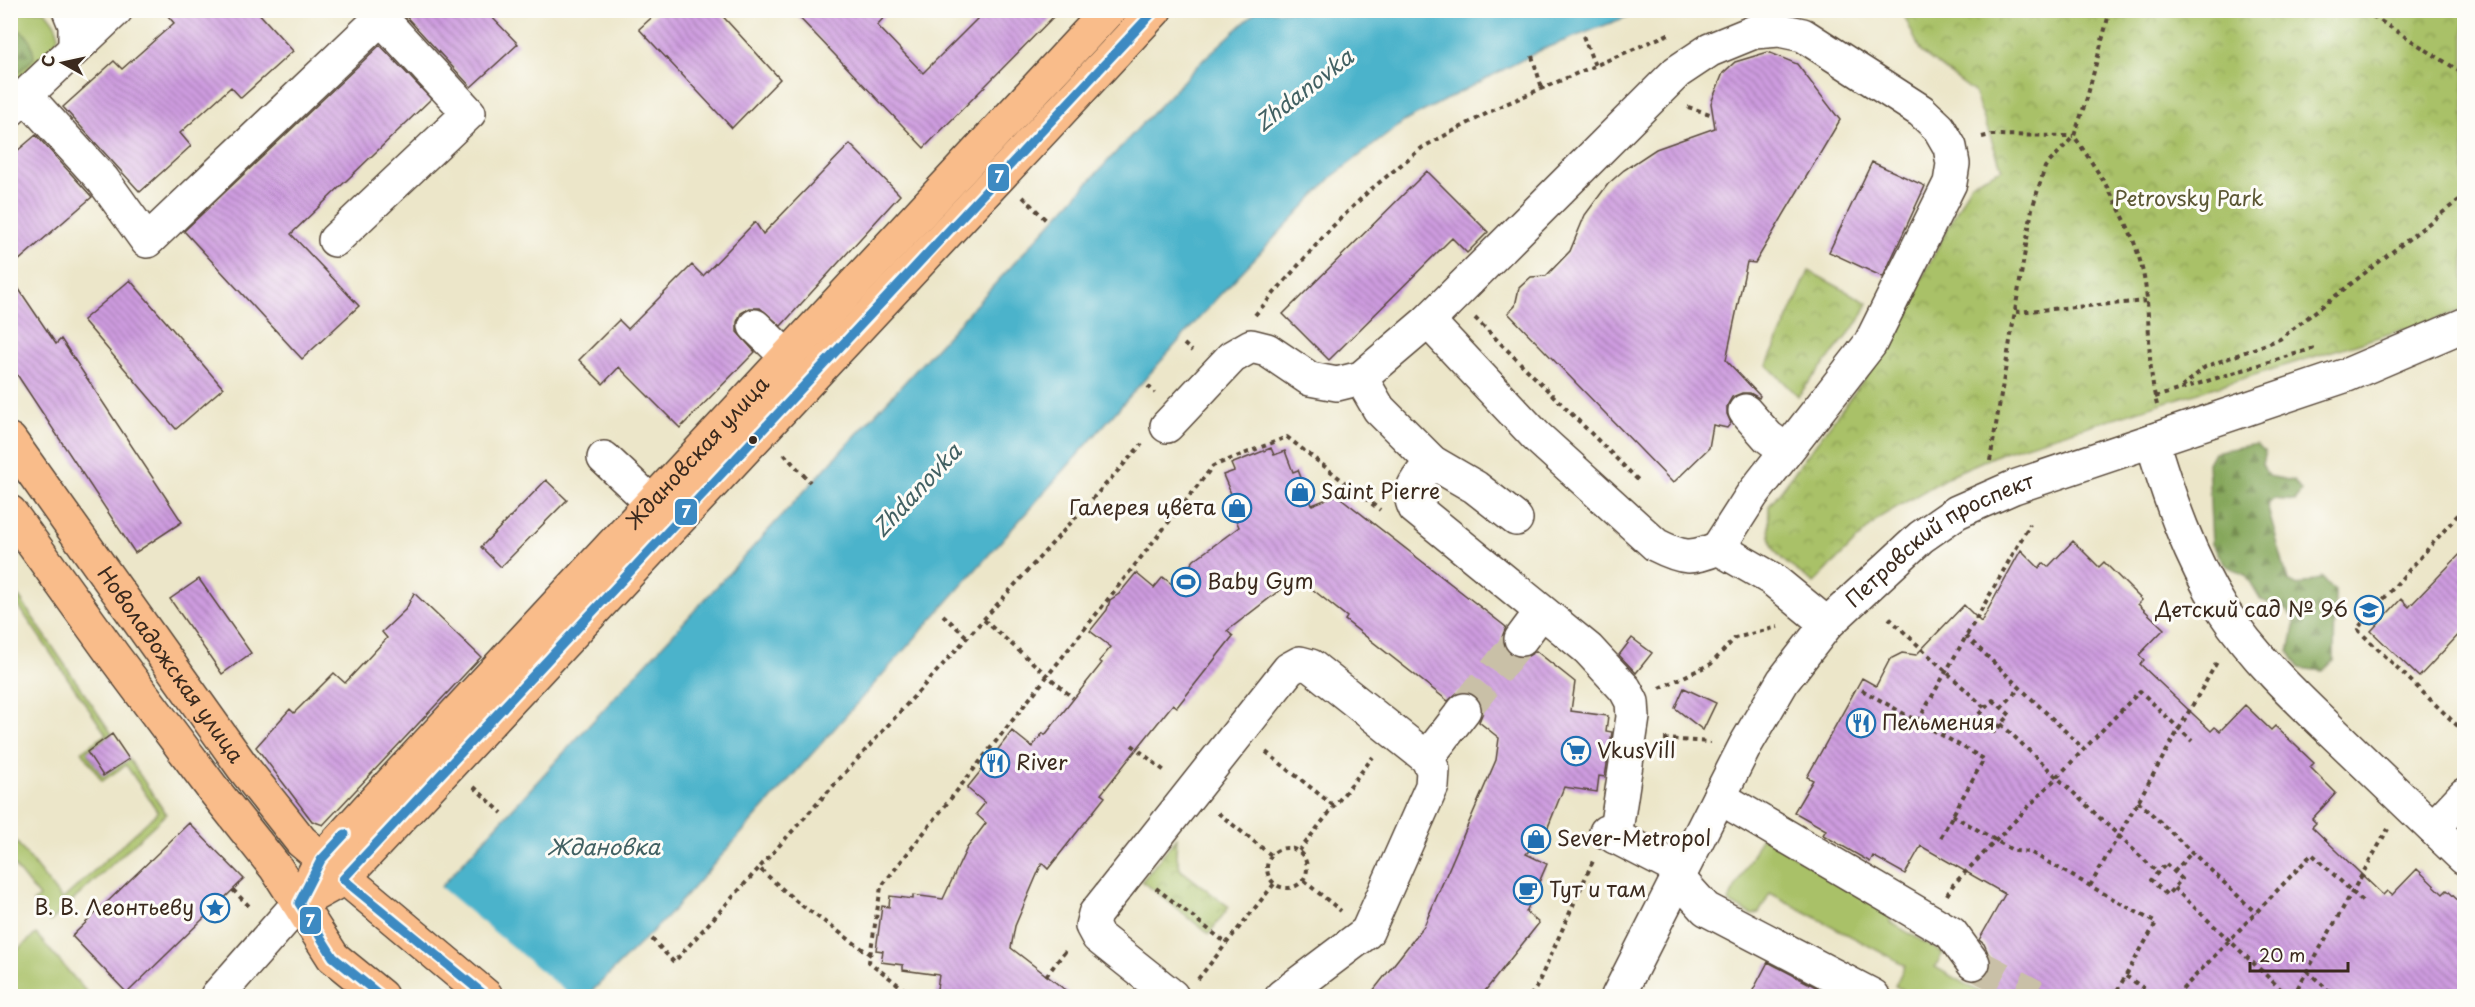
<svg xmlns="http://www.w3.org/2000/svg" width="2475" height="1007" font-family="'Playpen Sans',sans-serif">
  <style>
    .grass { fill: #a9c167; stroke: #727642; stroke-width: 1.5 }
    .forest { fill: url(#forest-firs); stroke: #60683d; stroke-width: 1.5 }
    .park { fill: url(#park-crowns); stroke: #727642; stroke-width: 1.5 }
    .water { fill: #4cb3cb; stroke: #446e74; stroke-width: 1.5 }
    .pier { fill: #ece6c9 }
    .building { fill: url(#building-back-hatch) }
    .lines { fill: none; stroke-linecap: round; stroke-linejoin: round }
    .minor-tunnel { stroke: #c9c0a7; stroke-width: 33; stroke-dasharray: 33 16; stroke-linecap: butt }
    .minor-casing { stroke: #564638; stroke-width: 36 }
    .major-casing { stroke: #564638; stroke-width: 36 }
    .path { stroke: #564638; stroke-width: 4; stroke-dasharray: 4.5 4.5; stroke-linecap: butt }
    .minor { stroke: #fff; stroke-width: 33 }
    .major { stroke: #f9bc8a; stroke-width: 33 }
    .bus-1-casing { stroke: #fdfcf7; stroke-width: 14 }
    .bus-1 { stroke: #3d8ac2; stroke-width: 9 }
    .bus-dot { fill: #3b2a1e; stroke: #fdfcf7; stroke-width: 2 }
    .labels { text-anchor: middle; stroke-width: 6; stroke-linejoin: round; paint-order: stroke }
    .park-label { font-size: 21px; fill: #5c5734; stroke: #fdfcf7 }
    .street-label { font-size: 21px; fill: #3b2a1e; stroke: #fdfcf7 }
    .poi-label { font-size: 21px; fill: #3b2a1e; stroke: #fdfcf7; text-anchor: start }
    .water-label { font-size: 22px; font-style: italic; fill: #426163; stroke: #fdfcf7 }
    .line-badge { stroke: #fdfcf7; stroke-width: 2 }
    .badge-label { font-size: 16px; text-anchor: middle; font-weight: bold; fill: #fff }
  </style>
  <defs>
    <pattern id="forest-firs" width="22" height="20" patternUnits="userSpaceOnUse" patternTransform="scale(1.5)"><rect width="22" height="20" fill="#86a75c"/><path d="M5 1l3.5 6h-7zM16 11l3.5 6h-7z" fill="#6f884b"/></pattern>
    <pattern id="park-crowns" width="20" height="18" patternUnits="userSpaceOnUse" patternTransform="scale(1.5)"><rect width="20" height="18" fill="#a9c167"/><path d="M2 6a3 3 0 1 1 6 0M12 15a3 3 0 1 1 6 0" fill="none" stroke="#8b9d54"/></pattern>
    <pattern id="building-back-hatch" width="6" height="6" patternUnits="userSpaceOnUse" patternTransform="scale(1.5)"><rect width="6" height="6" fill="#cd9bdf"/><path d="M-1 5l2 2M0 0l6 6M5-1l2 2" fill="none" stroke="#a87fb4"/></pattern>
  </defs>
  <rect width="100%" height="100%" fill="#fdfcf7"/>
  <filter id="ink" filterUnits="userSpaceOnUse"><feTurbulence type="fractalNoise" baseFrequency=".0167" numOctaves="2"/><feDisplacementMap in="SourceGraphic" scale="12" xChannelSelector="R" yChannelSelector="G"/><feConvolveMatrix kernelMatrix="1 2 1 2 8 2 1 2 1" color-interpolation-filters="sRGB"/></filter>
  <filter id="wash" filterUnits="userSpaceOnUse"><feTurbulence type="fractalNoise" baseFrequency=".008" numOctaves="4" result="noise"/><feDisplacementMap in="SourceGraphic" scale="24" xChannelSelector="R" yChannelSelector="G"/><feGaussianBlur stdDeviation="1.35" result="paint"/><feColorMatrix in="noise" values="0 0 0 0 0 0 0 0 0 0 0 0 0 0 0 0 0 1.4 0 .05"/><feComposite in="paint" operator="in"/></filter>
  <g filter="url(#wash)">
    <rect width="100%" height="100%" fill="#ece6c9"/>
    <path class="grass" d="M20,11h25c5,7 14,16 13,25 -2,14 -36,40 -47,50v-69z
      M10,584l102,150 -25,18 15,23 27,-16 37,55 -116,108 -17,-20 6,-5 -28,-35v-27l51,65 96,-88 -32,-47 -24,16 -20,-30 24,-17 -93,-136 -2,1z
      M1762,836l128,78v8l53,31 -8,14 51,29h-71l-20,-10 10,-21 -135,-72 -11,20 -7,2 -24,-13z
      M36,934l54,62h-79v-41z"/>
    <path class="forest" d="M11,27c17,5 21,13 23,31l-23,21z
      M2256,444l9,7 -3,13 6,12 26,5 7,10 -6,10 -21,-2 -7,6 21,76 10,5 24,-9 13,14 -1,70 -12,10 -23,-3 -10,-16 6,-30 -7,-11 -27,-11 -14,-24 -22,-11 -13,-22 -4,-80 6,-11z"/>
    <path class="park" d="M1902,11h562v297l-17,8 -441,135 -53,23 -73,43 -66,66c-37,-27 -48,-28 -45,-77l114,-152 88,-171 31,-14 -28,-77 -53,-40z
      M1809,271l59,32 -9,18 -61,75 -31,-31z
      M1177,837l-1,17 5,16 48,37 -20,27 -67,-53z"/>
    <path class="water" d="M1257,11h385l-99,38 -138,72 -72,55 -116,122 -550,619 -80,79h-242l110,-125 686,-746 63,-66z"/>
    <path class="pier" d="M438,885l133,111h-229z"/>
    <g id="blocks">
      <path class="building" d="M163,10h93l37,41 -52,47 -10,-11 -51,46 11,13 -51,46 -77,-85 51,-46 8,8 52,-46z
        M400,10h85l33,34 -47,43z
        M660,10h57l63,69 -48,49 -93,-99z
        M792,10h99l-14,15 46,48 63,-63h74l-136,138z
        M380,45l51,54 -140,135 68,72 -57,53 -118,-128z
        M1768,52l29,12 43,56 -85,143 -8,-1 -21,98 34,36 -1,2 -9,-5h-8l-10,4 -5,9v8l4,9 -4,5 -14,-3 -4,23 -36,35 -165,-170 7,-7 4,-18 12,-11 15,-1 24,-25 15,-36 23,-31 16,-14 32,-21 59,-21 -4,-25 12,-30 12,-11z
        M36,135l56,62 -82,71v-111z
        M850,144l50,51 -119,131 -21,-18h-10l-9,5 -4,9v10l18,20 -75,76 -61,-61 -16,17 -24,-24 40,-40 9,9 64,-64 11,11 52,-54 8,12z
        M1872,162l53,24 -42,91 -54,-25z
        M1427,171l61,61 -21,21 -15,-15 -123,122 -46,-46z
        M10,276l46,68 5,-5 121,183 -47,31 -125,-189z
        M130,280l93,108 -47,41 -93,-109z
        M1271,448l3,7 11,-4 8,21 5,-2 14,35 25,-10 169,132 -4,10 2,9 5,8 10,4 9,-2 8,-5 39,31 -4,29 37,5 -2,15 6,1 -7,45 -6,-1 -2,16 -33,-5 -18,45 -20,22 21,10 -21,48 13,11 -58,73h-112l55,-70 72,-166 3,-22 -20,-16 4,-10 -2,-9 -5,-7 -9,-4 -10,1 -9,8 -103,-81 2,-3 -45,-36 -22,9 -53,41 6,5 -56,71 -4,-3 -41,51 -31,39 4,3 -57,72 -6,-6 -27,63 -4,22 62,48h-137l3,-21 -36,-5v-5l-22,-3 2,-11 -7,-1 6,-44 7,1 1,-11 23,3v-4l30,4 24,-51 19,-25 -10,-9 9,-11 -18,-15 17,-21 3,-10 9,-5 16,-21 20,16 11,-14 2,2 57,-72 -3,-2 12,-14 -21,-16 17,-21 3,-10 9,-6 17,-21 18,15 9,-11 11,9 20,-26 45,-33 -12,-29 5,-2 -9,-21 11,-4 -3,-7z
        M546,480l21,20 -66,67 -20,-20z
        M2073,541l26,26 5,-5 38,38 -4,4 26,25 -25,26 5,5 -4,4 71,67 4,-4 5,4 25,-26 26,25 4,-4 39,37 -4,4 26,26 -24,26 4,4 -4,4 71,68 4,-4 5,4 25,-26 26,25 4,-4 17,16v90h-460l-28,-15 9,-3 5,-7 2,-9 -8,-18 -5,-4 26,-46 -84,-48 -16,28 -32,-18 -3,6 -47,-27 3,-5 -32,-18 19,-32 -6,-3 55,-99 14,8 14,-27 12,-6 14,2 48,-50 17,17 40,-72 18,18 4,-5 5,4z
        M2464,550v79l-45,48 -48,-46 30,-32 8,8z
        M199,579l52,74 -29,21 -52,-75z
        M414,593l67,64 -158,168 -11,-4 -56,-74 34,-38 4,4 40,-40 11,10 42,-45 -5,-6 24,-23z
        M1632,638l20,15 -16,20 -17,-18z
        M1684,688l32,15 -13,27 -28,-22z
        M112,734l17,25 -26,17 -16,-24z
        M189,823l55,56 -117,114 -55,-57z
        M1768,962l65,34h-83z"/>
    </g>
  </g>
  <g filter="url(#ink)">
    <use href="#blocks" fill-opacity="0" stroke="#564638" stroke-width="1.5"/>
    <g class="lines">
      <path class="minor-tunnel" d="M1464,710l57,-71
        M1973,963l62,33"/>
      <g class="minor-casing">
        <g id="minor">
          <path d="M69,10l6,15v23"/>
          <path d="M26,96l77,84 44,61 234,-223 88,95 -134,127"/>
          <path d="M10,110l106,-100"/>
          <path d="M1428,321l249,-249 33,-22 44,-18 25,-2 24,5 118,76 18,17 11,19 3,17 -3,19 -80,161 -118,151 -34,53 54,31 55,45"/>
          <path d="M755,326l33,32"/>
          <path d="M1361,378l18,31 53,53 43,25 41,32"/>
          <path d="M1745,411l23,26 18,13"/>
          <path d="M1167,426l65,-69 19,-11 16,4 43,29 27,5 24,-6 67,-57 108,115 120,109c26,13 35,15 62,3"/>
          <path d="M2152,441c18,59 37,115 70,168 32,49 77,91 120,132 41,39 81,78 122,117"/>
          <path d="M604,458l47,44"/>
          <path d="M1432,462c-12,15 -27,27 -17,46l173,141 37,40 7,13 1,15 -18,120"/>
          <path d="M1521,639l20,-27"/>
          <path d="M1427,758l37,-48"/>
          <path d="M1719,797l232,136 22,30"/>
          <path d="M2433,828l31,-33"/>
          <path d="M1606,832l76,39"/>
          <path d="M1678,878l28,31 167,87"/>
          <path d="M217,996l82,-93"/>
          <path d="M1172,996l-74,-59 -6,-11 3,-12 194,-245 11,-6 11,3 116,92 6,12 -1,16 -65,146 -85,64"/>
          <path id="s1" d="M1618,996l128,-252 37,-63 44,-57 94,-87 36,-25 57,-25 333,-112 117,-50"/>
        </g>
      </g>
      <g class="major-casing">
        <g id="major">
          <path id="s2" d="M10,440l232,326 59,75 185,155"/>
          <path d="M10,512l103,143 100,134 63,79 57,89 48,39"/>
          <path d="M299,903l44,-24 812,-869"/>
          <path id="s3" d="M299,903l22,-43 47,-52 741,-798"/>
        </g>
      </g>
      <path class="path" d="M2110,10l-23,88 -13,38c34,50 69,103 73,165 3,36 1,69 10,104
        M2356,10l20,8 88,56
        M1583,36l12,30
        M1532,56l10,32
        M1688,107l25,8
        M1982,137l9,-2 82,1
        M1023,197l23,23
        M2016,312l131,-11
        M1255,315l76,-87 39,-38 53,-43 78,-41 170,-73
        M1475,318l163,162
        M1184,344l8,7
        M1148,386l7,7
        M2182,387l23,-20 75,-28 184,-143
        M2155,397l163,-50
        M784,454l26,28
        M1990,461l42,-252 13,-42 29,-31
        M2464,508l-107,121 107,103
        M943,615l25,23
        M1889,618l96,90
        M984,620l89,78
        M1966,636l118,113
        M1660,688l51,-24 24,-26 43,-11
        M1862,690l122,69 -44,79
        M1993,700l17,15 -16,17 -17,-16z
        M2001,708l19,-20
        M1918,721l112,-197
        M2001,724l157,149
        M1664,739l46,3
        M1132,745l35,28
        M1266,752l68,54
        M474,787l28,26
        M2138,801l118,112
        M1218,813l53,42
        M1952,815l62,36 16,1 126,71 -42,73
        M1267 868a20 20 0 1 1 40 0a20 20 0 1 1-40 0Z
        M1299,851l74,-94
        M2166,864l16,15 -15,16 -16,-15z
        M2174,872l18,-20
        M1304,881l37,30
        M2090,886l127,-224
        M1156,888l70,55
        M2174,888l114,108
        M233,890l18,18
        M1947,895l6,-10 187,-194 52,50
        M652,939l22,23 85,-94
        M871,955l-74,-53 -38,-34 383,-424
        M2307,971l28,25
        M1046,976l22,-28
        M2126,976l29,20
        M1198,979l76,-95
        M913,996l-44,-34 12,-75 332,-421 74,-29 93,73
        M1530,996l6,-8 57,-127
        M2176,996l136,-142 52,49
        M2293,996l95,-167"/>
      <use href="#minor" class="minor"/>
      <use href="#major" class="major"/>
      <g class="bus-1-casing">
        <path id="bus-1" d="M345,834l-24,26 -22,43 34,54 48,39
          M486,996l-143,-117 812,-869"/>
      </g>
      <use href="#bus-1" class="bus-1"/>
    </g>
  </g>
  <defs>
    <g id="shop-ring" transform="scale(1.5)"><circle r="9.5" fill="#fdfcf7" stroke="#1f6fb2" stroke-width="1.5"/><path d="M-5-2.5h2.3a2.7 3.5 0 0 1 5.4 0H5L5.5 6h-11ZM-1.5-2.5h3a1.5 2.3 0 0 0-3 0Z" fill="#1f6fb2"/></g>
    <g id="stadium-ring" transform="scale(1.5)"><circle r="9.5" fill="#fdfcf7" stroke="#1f6fb2" stroke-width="1.5"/><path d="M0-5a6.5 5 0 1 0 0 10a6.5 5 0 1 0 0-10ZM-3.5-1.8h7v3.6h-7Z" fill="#1f6fb2"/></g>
    <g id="school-ring" transform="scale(1.5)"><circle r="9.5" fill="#fdfcf7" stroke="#1f6fb2" stroke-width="1.5"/><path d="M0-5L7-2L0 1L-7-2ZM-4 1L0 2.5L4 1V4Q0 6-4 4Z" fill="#1f6fb2"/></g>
    <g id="restaurant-ring" transform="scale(1.5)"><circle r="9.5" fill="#fdfcf7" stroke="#1f6fb2" stroke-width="1.5"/><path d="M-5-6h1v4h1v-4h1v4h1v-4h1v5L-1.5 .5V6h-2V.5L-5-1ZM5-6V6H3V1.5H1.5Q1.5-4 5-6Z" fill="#1f6fb2"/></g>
    <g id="supermarket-ring" transform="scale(1.5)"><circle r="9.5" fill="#fdfcf7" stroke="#1f6fb2" stroke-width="1.5"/><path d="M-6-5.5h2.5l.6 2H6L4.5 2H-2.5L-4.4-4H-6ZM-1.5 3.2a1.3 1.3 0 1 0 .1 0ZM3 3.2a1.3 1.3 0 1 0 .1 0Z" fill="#1f6fb2"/></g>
    <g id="cafe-ring" transform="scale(1.5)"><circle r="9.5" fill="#fdfcf7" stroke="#1f6fb2" stroke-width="1.5"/><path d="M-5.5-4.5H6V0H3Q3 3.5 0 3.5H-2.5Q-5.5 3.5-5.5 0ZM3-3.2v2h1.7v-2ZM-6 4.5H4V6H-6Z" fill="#1f6fb2"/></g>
    <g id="sight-ring" transform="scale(1.5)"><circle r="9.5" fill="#fdfcf7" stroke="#1f6fb2" stroke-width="1.5"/><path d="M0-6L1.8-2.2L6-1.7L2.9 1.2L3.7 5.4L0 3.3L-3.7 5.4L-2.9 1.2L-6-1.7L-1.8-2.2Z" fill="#1f6fb2"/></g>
  </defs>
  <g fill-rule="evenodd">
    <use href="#shop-ring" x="1300" y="492"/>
    <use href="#shop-ring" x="1237" y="508"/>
    <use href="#stadium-ring" x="1186" y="582"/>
    <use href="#school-ring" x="2369" y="610"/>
    <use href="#restaurant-ring" x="1861" y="723"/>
    <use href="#supermarket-ring" x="1576" y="751"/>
    <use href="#restaurant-ring" x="995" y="763"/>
    <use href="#shop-ring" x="1536" y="839"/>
    <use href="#cafe-ring" x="1528" y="890"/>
    <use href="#sight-ring" x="215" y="908"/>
  </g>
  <circle class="bus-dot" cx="753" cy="440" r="5"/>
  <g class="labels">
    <g class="park-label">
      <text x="2189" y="206">Petrovsky Park</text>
    </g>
    <g class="street-label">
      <text dy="7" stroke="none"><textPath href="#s3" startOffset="603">Ждановская улица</textPath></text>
      <text dy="7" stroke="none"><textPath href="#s1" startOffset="570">Петровский проспект</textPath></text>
      <text dy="7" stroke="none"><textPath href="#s2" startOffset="276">Новоладожская улица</textPath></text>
    </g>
    <g class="poi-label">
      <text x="1321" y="499">Saint Pierre</text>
      <text x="1216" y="515" text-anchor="end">Галерея цвета</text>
      <text x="1207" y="589">Baby Gym</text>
      <text x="2348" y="617" text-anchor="end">Детский сад № 96</text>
      <text x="1882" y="730">Пельмения</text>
      <text x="1597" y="758">VkusVill</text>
      <text x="1016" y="770">River</text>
      <text x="1557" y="846">Sever-Metropol</text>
      <text x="1549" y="897">Тут и там</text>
      <text x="194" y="915" text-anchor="end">В. В. Леонтьеву</text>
    </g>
    <g class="water-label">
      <text transform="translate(1304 90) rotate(-38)" y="8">Zhdanovka</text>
      <text transform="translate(917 490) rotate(-47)" y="8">Zhdanovka</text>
      <text x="604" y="855">Ждановка</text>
    </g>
  </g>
  <g class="line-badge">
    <rect x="987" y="163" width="23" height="29" rx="6" fill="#3d8ac2"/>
    <rect x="674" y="498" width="24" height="28" rx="6" fill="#3d8ac2"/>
    <rect x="299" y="906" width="23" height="29" rx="6" fill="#3d8ac2"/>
  </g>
  <g class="badge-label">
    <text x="999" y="183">7</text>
    <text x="686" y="518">7</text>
    <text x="310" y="927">7</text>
  </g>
  <rect width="2475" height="1007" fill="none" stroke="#fdfcf7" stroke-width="36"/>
  <g transform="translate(63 63) rotate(278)" stroke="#fdfcf7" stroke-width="4.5" paint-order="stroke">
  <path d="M0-4.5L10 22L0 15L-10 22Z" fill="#3b2a1e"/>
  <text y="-9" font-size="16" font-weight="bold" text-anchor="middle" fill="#3b2a1e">С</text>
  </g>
  <path d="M2250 962v9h98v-9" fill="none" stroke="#3b2a1e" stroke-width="3"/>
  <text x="2259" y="962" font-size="18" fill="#3b2a1e" stroke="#fdfcf7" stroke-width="4.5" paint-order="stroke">20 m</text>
</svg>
